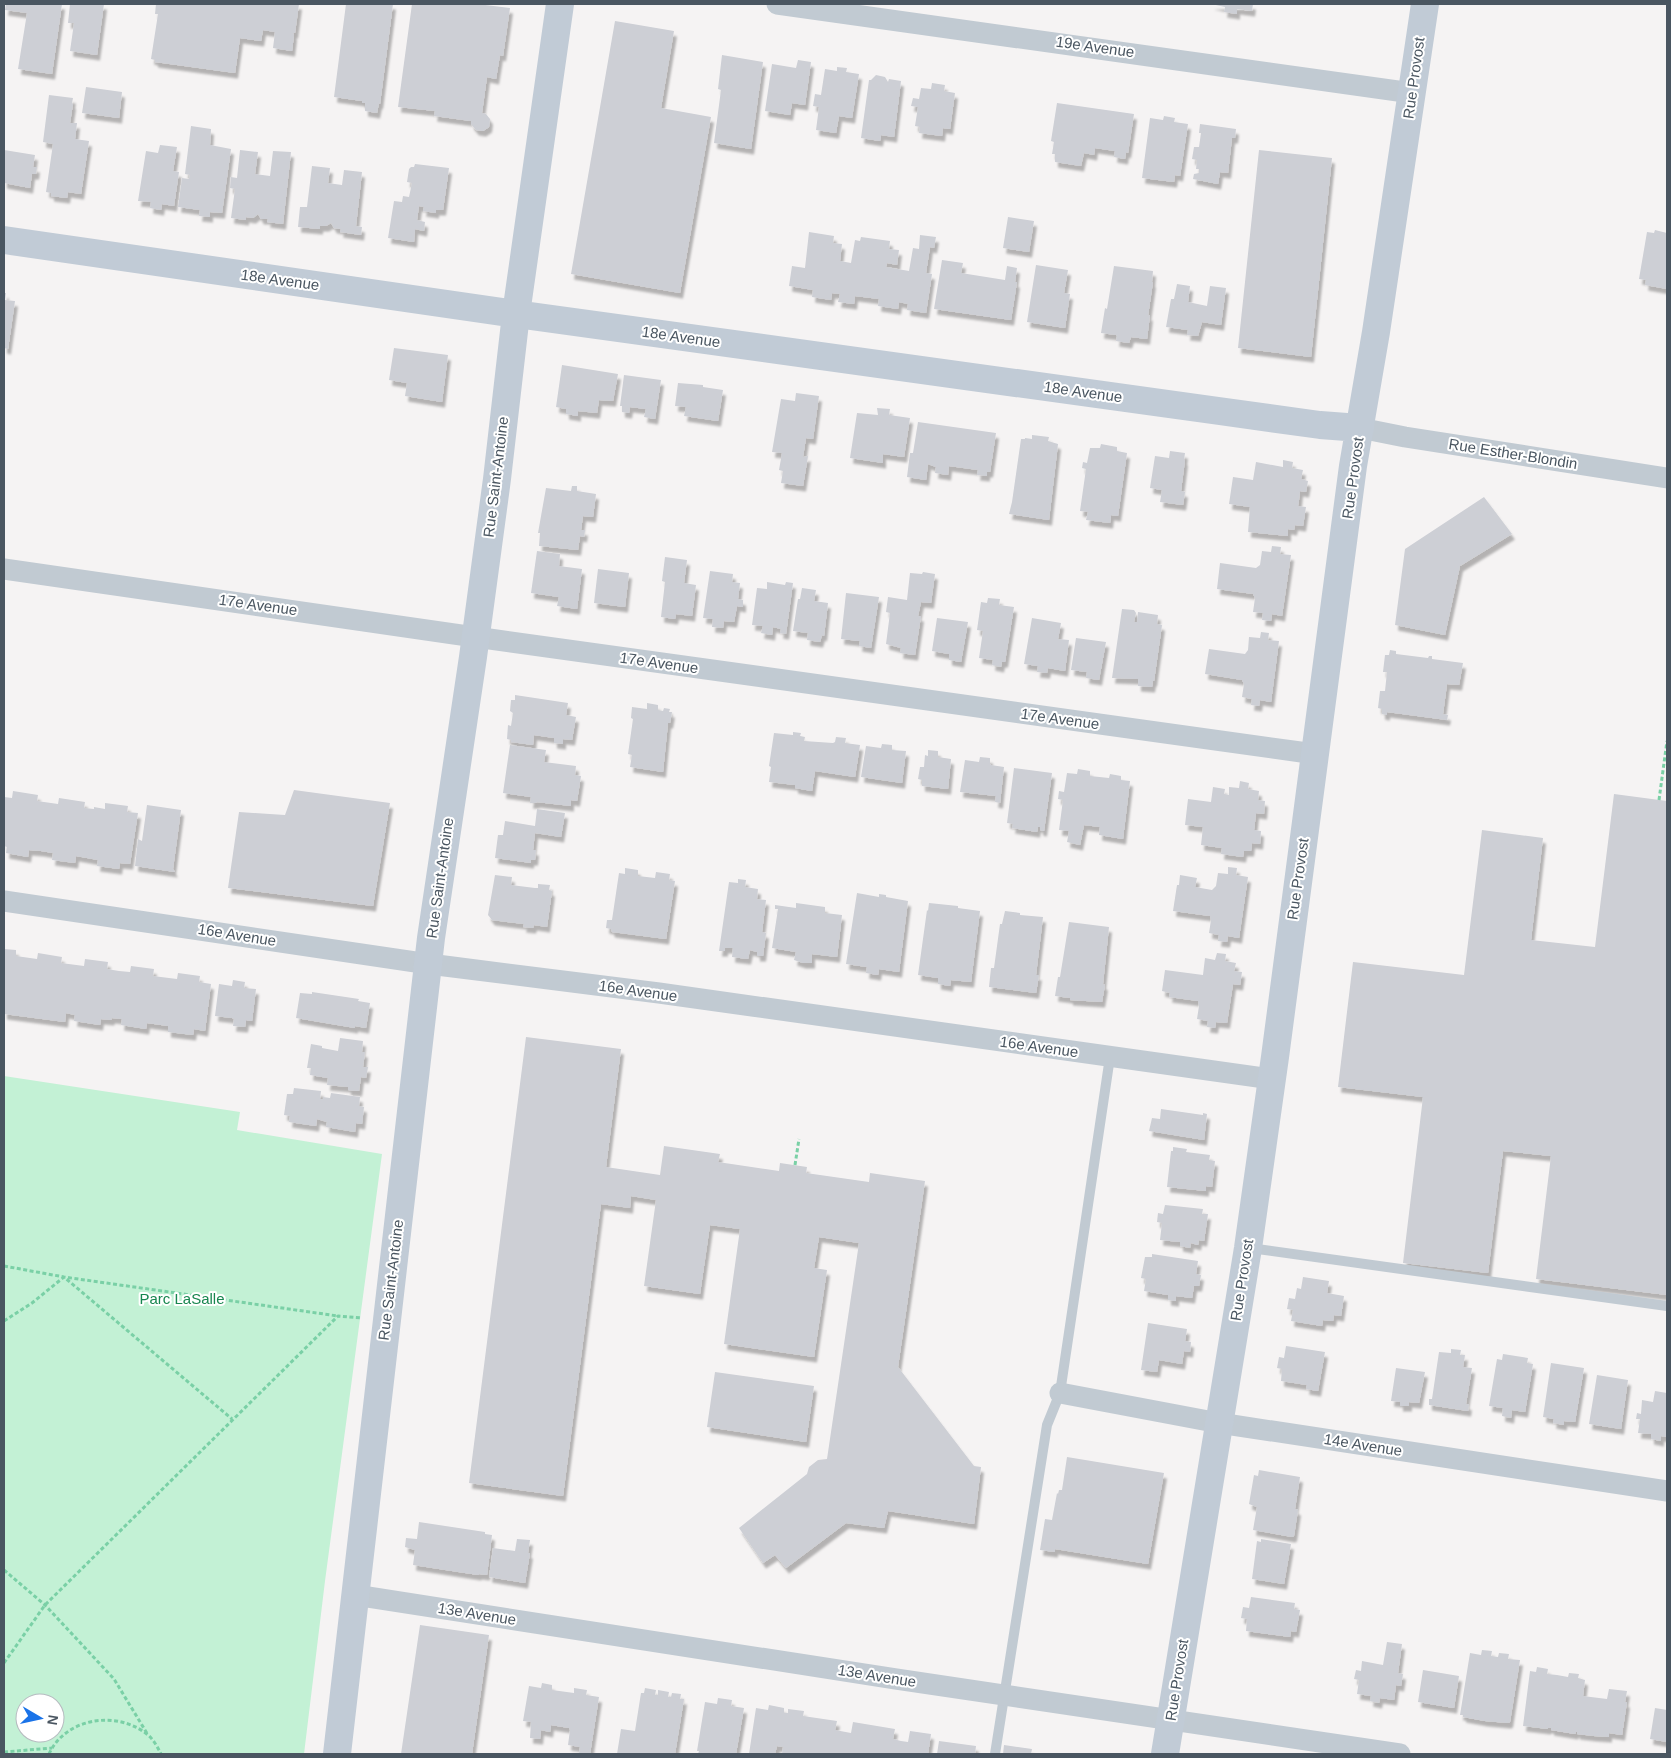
<svg xmlns="http://www.w3.org/2000/svg" width="1671" height="1758" font-family="Helvetica,sans-serif">
  <style>
    .green { fill: #c3f1d5; fill-rule: evenodd }
    .building { fill: #cdcfd5; filter: url(#shadow) }
    .lines { fill: none; stroke-linecap: round; stroke-linejoin: round }
    .path { stroke: #7ad0a6; stroke-width: 3; stroke-dasharray: 4 2.5; stroke-linecap: butt }
    .lane { stroke: #c1cad2; stroke-width: 10 }
    .street { stroke: #c1cad2; stroke-width: 21 }
    .secondary { stroke: #c1cbd6; stroke-width: 28 }
    .labels { text-anchor: middle; stroke-width: 4; stroke-linejoin: round; paint-order: stroke }
    .street-label { font-size: 15px; fill: #4a5661; stroke: #fff }
    .park-label { font-size: 15px; fill: #17864f; stroke: #fff }
  </style>
  <defs>
    <filter id="shadow"><feDropShadow dx="3" dy="5.5" stdDeviation="1" flood-color="#0004"/></filter>
  </defs>
  <rect width="100%" height="100%" fill="#f5f3f3"/>
  <path class="green" d="M4,1076l236,36 -3,18 145,24 -57,427 -21,173h-300zM25,1703h30v30h-30z"/>
  <path class="building" d="M6,4h56l-10,70 -34,-5 9,-56 -22,-3z
    M70,4h34l-7,51 -27,-4 4,-28h-6z
    M156,4h143l-4,29h-2l1,2 -2,16 -19,-3 2,-16 -12,-2 -2,11 -21,-3 -5,35 -80,-11v-2l-4,-1 7,-45h-3z
    M346,4h47l-13,100 -1,-1 -2,10 -12,-2v-8h-3v-2l-28,-4z
    M412,4h65l33,4 -7,48 -3,-1 -4,24 -9,-2 -5,36 4,1 4,5 -1,8 -6,4 -7,-1 -5,-6v-3l-37,-5 1,-5 -37,-4z
    M1211,4h42l-1,7 -15,-2v5l-13,-2 1,-5z
    M615,21l59,10 -13,77 50,9 -31,176 -109,-19z
    M722,55l41,7 -12,87 -37,-6 7,-53 -3,-1z
    M798,60l13,2 -6,43 -13,-2 -2,12 -25,-4 7,-47 24,4z
    M837,67l10,1 -1,4 13,2 -7,44 -13,-2 -3,17 -20,-3 3,-23 -6,-1 2,-12 6,1 4,-26 12,2z
    M876,75l9,2 3,5 1,-3 12,2 -7,56 -13,-2 -1,6 -19,-3 8,-58h2z
    M932,83l13,2 -1,6 11,2 -5,36 -7,-1 -1,8 -23,-3 1,-6 -5,-1 3,-19 -7,-1 2,-8 6,1 2,-11 10,1z
    M86,87l36,5 -3,26 -37,-5z
    M49,95l24,3 -1,5 1,1 -3,19h7l-2,16 14,2 -8,53 -13,-2 -1,6 -16,-2v-3l-5,-1 7,-48 -10,-2z
    M1057,103l77,11 -6,39 -2,-1 -1,7 -11,-2 1,-6 -20,-3 -1,7 -10,-2 -3,13 -26,-4v-8h-3l2,-12 -3,-1z
    M1164,116l11,2 -1,4 14,2 -8,52 -5,-1 -1,7 -32,-4 8,-60 13,2z
    M1200,124l36,5 -1,9h-3l-4,35 -8,-1 -2,12 -25,-5 1,-5 5,-1v-4h-3l1,-9 -5,-1 2,-12h5l2,-14h-2z
    M191,126l20,3 -1,16 21,4 -9,64 -12,-1v5l-11,-1 1,-6 -22,-3 4,-29 7,1 1,-4 -5,-1z
    M160,145l17,2 -4,24 6,1 -5,34 -12,-2 -1,6 -11,-2 1,-6 -13,-1 8,-50 12,2z
    M4,150l31,5 -2,12h4l-1,7h-4l-2,14 -26,-5z
    M240,150l18,2 -3,22 15,2 3,-25 18,1 -8,72 -16,-2 1,-3h-7l-3,-5 -5,4 -7,-1v3l-15,-2 4,-29 -5,-1 1,-11 6,1z
    M1259,150l73,8 -21,199 -73,-9z
    M415,164l34,4 -6,42h-7v3l-13,-2 1,-4 -5,-1 -2,14 8,2 -1,9 -9,-2 -1,13 -26,-4 6,-37 8,1 1,-6 6,1 3,-14 -5,-1 2,-13 2,-2h3z
    M312,166l18,2 -2,15 14,2 2,-15 18,2 -6,54 6,1 -1,8 -21,-3 1,-3 -7,-1 -3,-5 -5,3h-6v3l-22,-2 2,-20h7z
    M1008,217l26,4 -5,31 -26,-4z
    M1655,230l12,3v56l-22,-4 1,-5 -7,-1 8,-47 7,1z
    M809,232l25,4 -1,7 9,1 -2,17 11,2 4,-23 5,1 1,-4 29,4 -1,8 10,1 -2,15 -10,-2 -1,4 23,4 4,-23 6,1 1,-14 16,2 -2,11 -4,-1 -4,26 6,1 -6,39 -19,-3 1,-6 -9,-2 -1,7 -20,-3 1,-7 -24,-3 -1,8 -16,-2 2,-8 -8,-1 -1,7 -19,-3 1,-7 -24,-4 3,-20 13,2z
    M942,260l21,3 -2,10 44,7 2,-14 10,2 -2,14h2l-6,38 -77,-11z
    M1036,265l32,5 -4,23 6,1 -5,34 -38,-6z
    M1114,266l39,5 -1,11h1l-5,34 2,-1 -3,24 -16,-2 -2,6 -13,-2 1,-5 -1,-1 -15,-2 4,-25 2,1z
    M1177,284l13,2 -2,16 19,4 3,-20 16,2 -5,37 -19,-3 -4,14 -11,-1 1,-5 -22,-3 5,-28h3z
    M4,293h2l-1,7 10,1 -7,48 -4,-1z
    M394,348l54,7 -6,47 -37,-6 2,-13 -18,-3z
    M562,365l56,9 -5,27 -14,-1 -2,13 -19,-2v5l-12,-2v-5l-10,-2z
    M624,375l37,5 -6,39 -11,-2 2,-8 -16,-2 -1,6 -7,-1v-6h-2z
    M678,383l25,2v2l20,3 -5,31 -34,-5 2,-9 -11,-1z
    M796,393l23,3 -6,43 -7,-1 -3,19 5,-1 -5,30 -22,-3 2,-12 -4,-1 3,-17 -10,-1 9,-53 14,2z
    M877,408l13,1 -1,6 21,3 -6,39 -21,-3v9l-33,-5 7,-45 21,2z
    M918,422l78,11 -6,39h-3v4l-10,-1 1,-5 -29,-4 -1,9 -13,-2 1,-6 -8,-3 -2,16 -19,-3 3,-24h3z
    M1032,435l17,2 -1,4 10,3 -9,76 -40,-6 3,-12 9,-63h4v-1l7,1z
    M1101,444l16,3v4l10,2 -9,63 -7,-1 -1,8 -24,-3 2,-8 -8,-1 6,-42 -4,-1 1,-6 4,1 3,-15h10z
    M1170,451l15,2 -1,7h1l-4,31 4,1 -2,13 -23,-3 2,-12 -12,-2 5,-32 14,2z
    M1283,460l10,2 -1,6 11,2 -2,9 7,2 -2,11 -6,-1 -1,9 -1,6 8,1 -3,19 -8,-1 -1,5 -6,-1v7l-40,-4 2,-25 -21,-3 4,-27 20,3 3,-18 27,5z
    M572,486h5v5l19,3 -3,23 -10,-1 -2,14h4l-1,7 -4,-1 -2,14 -39,-4 1,-13h-2l8,-45 25,3z
    M1484,497l28,37 -52,32 -15,69 -50,-10 10,-76z
    M1272,546l9,1 -1,7 11,1 -9,61 -10,-2 -1,7 -9,-1 1,-7 -10,-1 2,-14 -2,-4 -36,-5 3,-26 36,5 4,-3 2,-14 9,1z
    M537,551l23,3 -1,12 23,3 -5,40 -20,-3 2,-9 -28,-4z
    M665,557l22,3 -3,23 12,2 -4,31 -16,-2 -1,5 -14,-2 4,-35 -3,-1z
    M598,569l31,4 -4,34 -31,-4z
    M710,571l23,3 -1,8 8,1 -2,16 5,1v7l-6,-1 -3,16 -10,-1 -1,7 -11,-1 1,-8 -10,-1z
    M923,572l12,2 -4,29 -10,-1 -3,14h3l-6,39 -15,-2 1,-5 -15,-4 4,-31 -4,-1 2,-15 19,3 3,-27 12,1z
    M767,582l18,3 1,-3 7,1 -7,51 -6,-1 1,-4 -8,-2 -1,8 -11,-2 2,-7 -11,-1 5,-37 10,1z
    M802,588l14,2 -2,11 14,2 -4,33 -2,-1 -2,7 -13,-2 1,-7 -15,-2 5,-32h2z
    M846,593l33,4 -8,51 -12,-2 1,-5 -19,-2z
    M988,598l12,1 -1,6 15,2 -9,55h-3l-1,5 -9,-2 1,-5 -14,-2 4,-27 -6,-1 4,-28 6,1z
    M1122,609l12,1 2,3 -2,9h3l1,-10 20,3 -1,9 5,1 -8,56h-1l-1,6 -14,-1v-7l-26,-1z
    M937,618l31,4 -7,40 -12,-2v-6l-17,-3z
    M1032,618l29,5 -3,16 11,1 -4,31 -17,-3 -1,5 -10,-1 1,-6 -14,-2z
    M1261,632l8,1 -1,7 11,1 -8,61 -11,-2 -1,6 -8,-1 1,-6 -10,-2 2,-13 -2,-4 -37,-6 4,-25 36,5 3,-4 1,-13 11,1z
    M1076,638l30,4 -7,38 -13,-2 1,-6 -16,-2z
    M1390,650l6,1v3l32,4 1,-2h3v3l31,4 -4,22 -12,-1 -4,30 5,1 -1,5 -60,-8v3l-5,-1v-5l-4,-1 2,-17h5l2,-19h-4l2,-17h4z
    M515,695l53,8 -2,12 10,2 -4,23 -9,-1v5l-9,-1v-5l-20,-3 -1,10 -22,-3v-2l-4,-1 1,-14 3,1 2,-13 -3,-2 1,-11h4z
    M647,703l11,2v5l5,1 1,-3 6,1 -1,3h3l-2,11h-2l-5,49 -33,-5 2,-12 -4,-1 5,-35 -2,-1 1,-11 15,2z
    M793,732l8,1 -1,3 5,1 -1,4 29,2 2,-1 1,-5 10,1 -1,5 15,2 -5,32 -40,-6 -3,20 -17,-3v-3l-26,-3 2,-15 -2,-1 5,-33 19,2z
    M882,744l10,1v5l14,1 -4,32 -41,-6 5,-31 15,2z
    M510,745l36,5 -2,12 32,4 -1,9 6,1 -4,25 -6,-1v6l-35,-4 1,1h-7l1,-6 -28,-4z
    M928,750l10,1v6l13,2 -3,30 -26,-3v-6l-4,-1 2,-12h4l1,-12 3,1z
    M980,757l10,1v6l1,1 13,2 -4,36 -5,-1 1,-6 -36,-4 5,-32 14,2z
    M1014,768l38,5 -8,58 -4,-1v-3h-2l-1,5 -25,-4 1,-4 -6,-1z
    M1078,769l12,2v5l19,2 1,-4 11,2v4l9,1 -7,58 -24,-4 1,-8 -16,-2 -4,20 -13,-3 2,-11 -10,-1 4,-30 -5,-1 1,-8 5,1 3,-19 10,1z
    M1240,781l9,2 -1,6 11,2 -1,9 7,1 -1,13 -8,-1 -1,9 -1,8 7,1 -1,13 -8,-1 -1,8h-7l-1,6 -22,-3 1,-6 -21,-3 2,-18 -18,-2 3,-26 23,3 2,-15 12,2 -1,5 5,1v-8l10,1z
    M294,790l96,13 -17,103 -145,-18 11,-76 46,3z
    M13,791l25,4 -1,6 21,3 1,-6 26,4 -1,6 10,1v-2l11,2v-6l23,3 -1,6 11,1 -8,51 -10,-1 -1,6 -22,-3 1,-6 -22,-4 -1,7 -23,-3 1,-7 -12,-2 -12,-1 -1,7 -22,-4 1,-6 -3,-1v-49l8,1z
    M1614,794l53,7v494l-131,-16 15,-123 -48,-5 -15,122 -85,-10 20,-166 -85,-10 15,-125 111,13 18,-145 61,8 -12,102 64,7z
    M147,805l34,5 -8,59 2,3 -40,-6 3,-27 4,2z
    M537,809l28,4 -4,24 -26,-4 -2,17h3l-1,10h-4v3l-36,-5 3,-23h5l2,-14 30,5z
    M1228,867l9,1 -1,7 12,2 -9,61 -11,-2 -1,6 -9,-1 1,-6 -10,-2 2,-13 -1,-4 -37,-5 4,-26h2l1,-10 17,3 -2,9 17,3 4,-4 2,-13 10,1z
    M625,868l13,2v6l17,2 1,-6 14,2 -1,6 6,1 -9,58 -54,-7 -1,-3 -5,-1 1,-8h5l7,-47 6,1z
    M495,875l17,2 -1,8 24,3h3v-4l12,1 -1,5 3,1 -5,36 -13,-2 -1,3 -10,-1 1,-3 -32,-4 -4,-5z
    M738,879l8,1 -1,7 13,2 -1,10 9,1 -4,32 4,1 -3,23h-6v-4l-7,-2 -2,9 -16,-2 1,-9h-8v3h-6l10,-69 9,1z
    M857,893l22,4v-3l7,1v2l22,4 -9,71 -20,-3 -1,6 -12,-2 1,-6 -21,-3z
    M796,903l29,4v6l17,2 -5,42 -25,-3v9h-9l-9,-3 2,-8 -24,-4 6,-39h-3v-4l21,3z
    M929,903l29,3v2l22,3 -9,71 -20,-2 -1,6 -12,-2v-6l-20,-3 9,-65 1,1z
    M1005,911l15,2v2l23,2 -7,58h3l-3,18 -47,-6 2,-19h3l6,-44h2z
    M1069,922l40,5 -6,57 2,1 -3,17 -32,-2v-2l-15,-2 3,-19h2z
    M4,949l12,1v6l21,3 1,-6 24,4 -1,6 23,3 1,-7 23,3 -1,7 12,2 11,1 1,-6 23,3 -1,7 24,3 1,-6 22,3 -1,6 12,2 -6,47 -11,-2 -1,6 -25,-3v-6l-21,-3 -1,6 -25,-4 1,-6 -10,-1 -1,2 -10,-1 -1,6 -26,-4 1,-6 -9,-2 -1,9 -61,-8z
    M1217,953l9,1 -1,7 11,2 -2,8 8,1 -2,13 -7,-1 -6,39 -11,-1 -1,6 -8,-1 1,-6 -11,-2 2,-13 -1,-5 -29,-4 1,-4 -8,-2 3,-21 38,5 2,-17 10,2z
    M233,980l12,2 -1,6 12,1 -4,32 -6,-1 -1,7 -12,-1 1,-7 -2,-1 -17,-2 4,-32 13,2z
    M312,992l47,7 -1,2 12,2 -4,25 -11,-2v2l-59,-10 4,-25 12,1z
    M526,1037l95,12 -15,118 54,8 4,-29 56,8 -2,8 61,9 1,-8 27,4 -1,6 63,9 1,-9 55,8 -27,186 76,99 7,1 -7,57 -86,-13 -4,17 -38,-5 -60,45 -11,-13 -12,8 -24,-35 68,-54 2,-7 9,-7 9,-1 32,-216 -40,-6 -5,31 13,2 -13,87 -90,-13 16,-115 -30,-4 -10,69 -56,-8 12,-86 -25,-4 -1,12 -29,-4 -38,292 -94,-13z
    M340,1038l23,3 -1,11h3l-2,15h5l-2,11 -5,-1 -2,14 -11,-1v-3l-21,-2 1,-7 -18,-3 1,-7h-4l4,-24 11,2v2l16,3z
    M294,1088l27,3 -1,8h3v-2l7,1 1,-5 29,4 -1,9 5,1 -2,17 -6,-1 -1,9 -29,-5 1,-5 -10,-3 -1,7 -27,-4 1,-6 -6,-1 3,-21h6z
    M1161,1109l42,6v-2l4,1 -3,26 -55,-9 3,-13 8,1z
    M1173,1147l14,2 -1,3 24,3 -1,5 6,1 -3,26 -6,-1v5l-39,-4 4,-36h2z
    M1165,1205l38,4 -1,5h6l-4,27 -5,-1 -1,5 -7,-2 -1,5 -10,-2v-4l-20,-2 2,-17 -5,-1 1,-9 5,1z
    M1152,1254l46,7 -2,13 5,1 -2,11h-5l-2,12 -16,-2v5l-8,-1v-5l-24,-4 2,-12 -5,-1 4,-21h7z
    M1303,1277l26,4 -2,12 17,3 -3,20 -7,-1 -1,6 -10,-1 -1,6 -31,-5 2,-11 -6,-1 2,-11 6,1 2,-11 4,1z
    M1148,1323l39,6 -2,12 6,1 -1,10 -6,-1 -2,13 -23,-4 -2,12 -16,-2z
    M1286,1346l39,6 -7,39 -12,-2 1,-4 -26,-4 1,-12 -5,-1 2,-11 5,1z
    M1451,1349l10,1 -1,5h5l-2,12 9,1 -6,36 3,1 -1,6 -39,-6v-6h3l7,-47 12,1z
    M1503,1354l25,4 -1,5 6,1 -8,48 -13,-2 -1,8 -9,-2 1,-8 -14,-2 8,-47 5,1z
    M1551,1363l33,5 -9,54 -11,-1v4l-11,-2 1,-4 -11,-2z
    M1396,1368l29,4 -6,31 -10,-1v4h-9v-4l-9,-1z
    M715,1372l99,14 -8,56 -99,-15z
    M1597,1375l31,5 -7,49 -32,-5z
    M1655,1391l12,2v44l-6,-1v5l-10,-2v-5l-13,-1 2,-14h-4l1,-6 4,1 1,-14 11,2z
    M1067,1457l97,16 -16,91 -93,-15v3l-15,-2 5,-31 7,1 5,-27 1,1 1,-4h3z
    M1259,1470l41,7 -5,32 3,1 -4,26 -2,1 -39,-7 4,-23 -8,-3 5,-29 4,1z
    M419,1522l66,10v2l7,1 -5,40 -8,-1 -1,1 -65,-10 2,-15 -10,-3 1,-9 11,1z
    M517,1539l13,1 -2,13h2l-5,30 -36,-6 4,-29 22,3z
    M1261,1539l30,5 -7,40 -32,-5 5,-38 4,1z
    M1251,1597l44,6 -1,6 6,1 -4,22 -5,-1 -1,6 -44,-6 1,-12 -6,-1 2,-11 6,1z
    M420,1625l69,10 -17,119h-71z
    M1387,1642l15,2 -4,29 5,1 -2,12 -5,-1 -2,15 -14,-2 -1,5 -9,-2 1,-5 -14,-2 2,-14 -5,-1 2,-9 5,1 1,-10 21,4z
    M1482,1650l10,1 -1,5 7,1 1,-4 10,1 -1,5 12,1 -10,62 -2,1 -23,-2 -22,-4v-2h-3l10,-62 11,2z
    M1537,1667l11,2 -1,5 10,1 11,2 1,-4 10,1 -1,4 7,2 -2,16 24,3 2,-10 18,2 -2,11h2l-5,33 -13,-2v4l-15,-1 -17,-2v-2h-1l-1,2 -24,-4v-2h-3v1l-25,-3 7,-55 6,1z
    M1423,1670l36,6 -5,32 -36,-6z
    M542,1683l10,2v5l22,3v-5l13,2 -1,5 13,2 -9,57h-11l1,-7 -12,-2 2,-15 -1,-2 -18,-3 -1,7 -9,-2 -1,9 -10,-1 1,-16 -8,-1 6,-35 12,2z
    M645,1688l11,2 -1,5h3v-5l11,2 -1,5h3l1,-4 9,1 -1,5h4l-9,55h-58l4,-25 14,2 6,-38h3z
    M718,1698l14,2 -1,6 13,2 -8,46h-38l1,-3h-2l8,-49 12,2z
    M769,1705l15,3v4l1,1h3v-4l16,2 -1,5 34,5 -2,9 16,3 2,-11 42,7 -2,10 8,2 7,1 2,-11 21,3 -3,20h-146l1,-7 -6,-1 -2,8h-26l7,-46 12,2z
    M1655,1708l12,2v32l-17,-3z
    M939,1741l37,5 -1,8h-38z
    M1004,1745l28,4 -1,5h-28z"/>
  <g class="lines">
    <path class="path" d="M1659,800l8,-59
      M795,1165l4,-26
      M4,1266l60,11 274,39
      M4,1321l28,-18 32,-26 168,142
      M4,1570l41,35 69,74 34,56
      M4,1663l41,-58 293,-289 24,2
      M4,1752l48,-4
      M49,1754c17,-37 69,-44 99,-19 6,5 10,13 13,19"/>
    <path class="lane" d="M1250,1248l417,58
      M995,1754l52,-329 13,-32 50,-336"/>
    <path class="street" d="M777,4l635,89
      M1360,428l45,9 262,41
      M4,569l450,65 861,120
      M4,901l425,63 230,29 613,86
      M1060,1393l159,30 448,68
      M355,1595l541,84 504,75"/>
    <path class="secondary" d="M4,240l512,74 703,97 101,14 40,3
      M337,1754l94,-816 42,-281 24,-178 19,-165 44,-310
      M1165,1754l83,-506 27,-191 78,-591 23,-134 49,-328"/>
  </g>
  <g class="labels">
    <g class="street-label">
      <text transform="translate(1095 47) rotate(8)" y="5">19e Avenue</text>
      <text transform="translate(1414 78) rotate(-82)" y="5">Rue Provost</text>
      <text transform="translate(280 280) rotate(8)" y="5">18e Avenue</text>
      <text transform="translate(681 337) rotate(8)" y="5">18e Avenue</text>
      <text transform="translate(1083 392) rotate(8)" y="5">18e Avenue</text>
      <text transform="translate(1513 454) rotate(9)" y="5">Rue Esther-Blondin</text>
      <text transform="translate(496 477) rotate(-83)" y="5">Rue Saint-Antoine</text>
      <text transform="translate(1353 478) rotate(-82)" y="5">Rue Provost</text>
      <text transform="translate(258 605) rotate(8)" y="5">17e Avenue</text>
      <text transform="translate(659 663) rotate(8)" y="5">17e Avenue</text>
      <text transform="translate(1060 719) rotate(8)" y="5">17e Avenue</text>
      <text transform="translate(440 878) rotate(-82)" y="5">Rue Saint-Antoine</text>
      <text transform="translate(1298 879) rotate(-82)" y="5">Rue Provost</text>
      <text transform="translate(237 935) rotate(9)" y="5">16e Avenue</text>
      <text transform="translate(638 991) rotate(8)" y="5">16e Avenue</text>
      <text transform="translate(1039 1047) rotate(8)" y="5">16e Avenue</text>
      <text transform="translate(391 1280) rotate(-83)" y="5">Rue Saint-Antoine</text>
      <text transform="translate(1242 1280) rotate(-81)" y="5">Rue Provost</text>
      <text transform="translate(1363 1445) rotate(9)" y="5">14e Avenue</text>
      <text transform="translate(477 1614) rotate(9)" y="5">13e Avenue</text>
      <text transform="translate(877 1676) rotate(9)" y="5">13e Avenue</text>
      <text transform="translate(1177 1680) rotate(-81)" y="5">Rue Provost</text>
    </g>
    <g class="park-label">
      <text x="182" y="1304">Parc LaSalle</text>
    </g>
  </g>
  <rect width="1671" height="1758" fill="none" stroke="#4a5661" stroke-width="10"/>
  <g transform="translate(40 1718) rotate(99)"><circle r="24" fill="#ffffff" stroke="#b7bbc0"/>
  <path d="M0-4L9 19L0 12L-9 19Z" fill="#1a73e8"/>
  <text y="-8" font-size="14" font-weight="bold" text-anchor="middle" fill="#4a5661">N</text>
  </g>
</svg>
